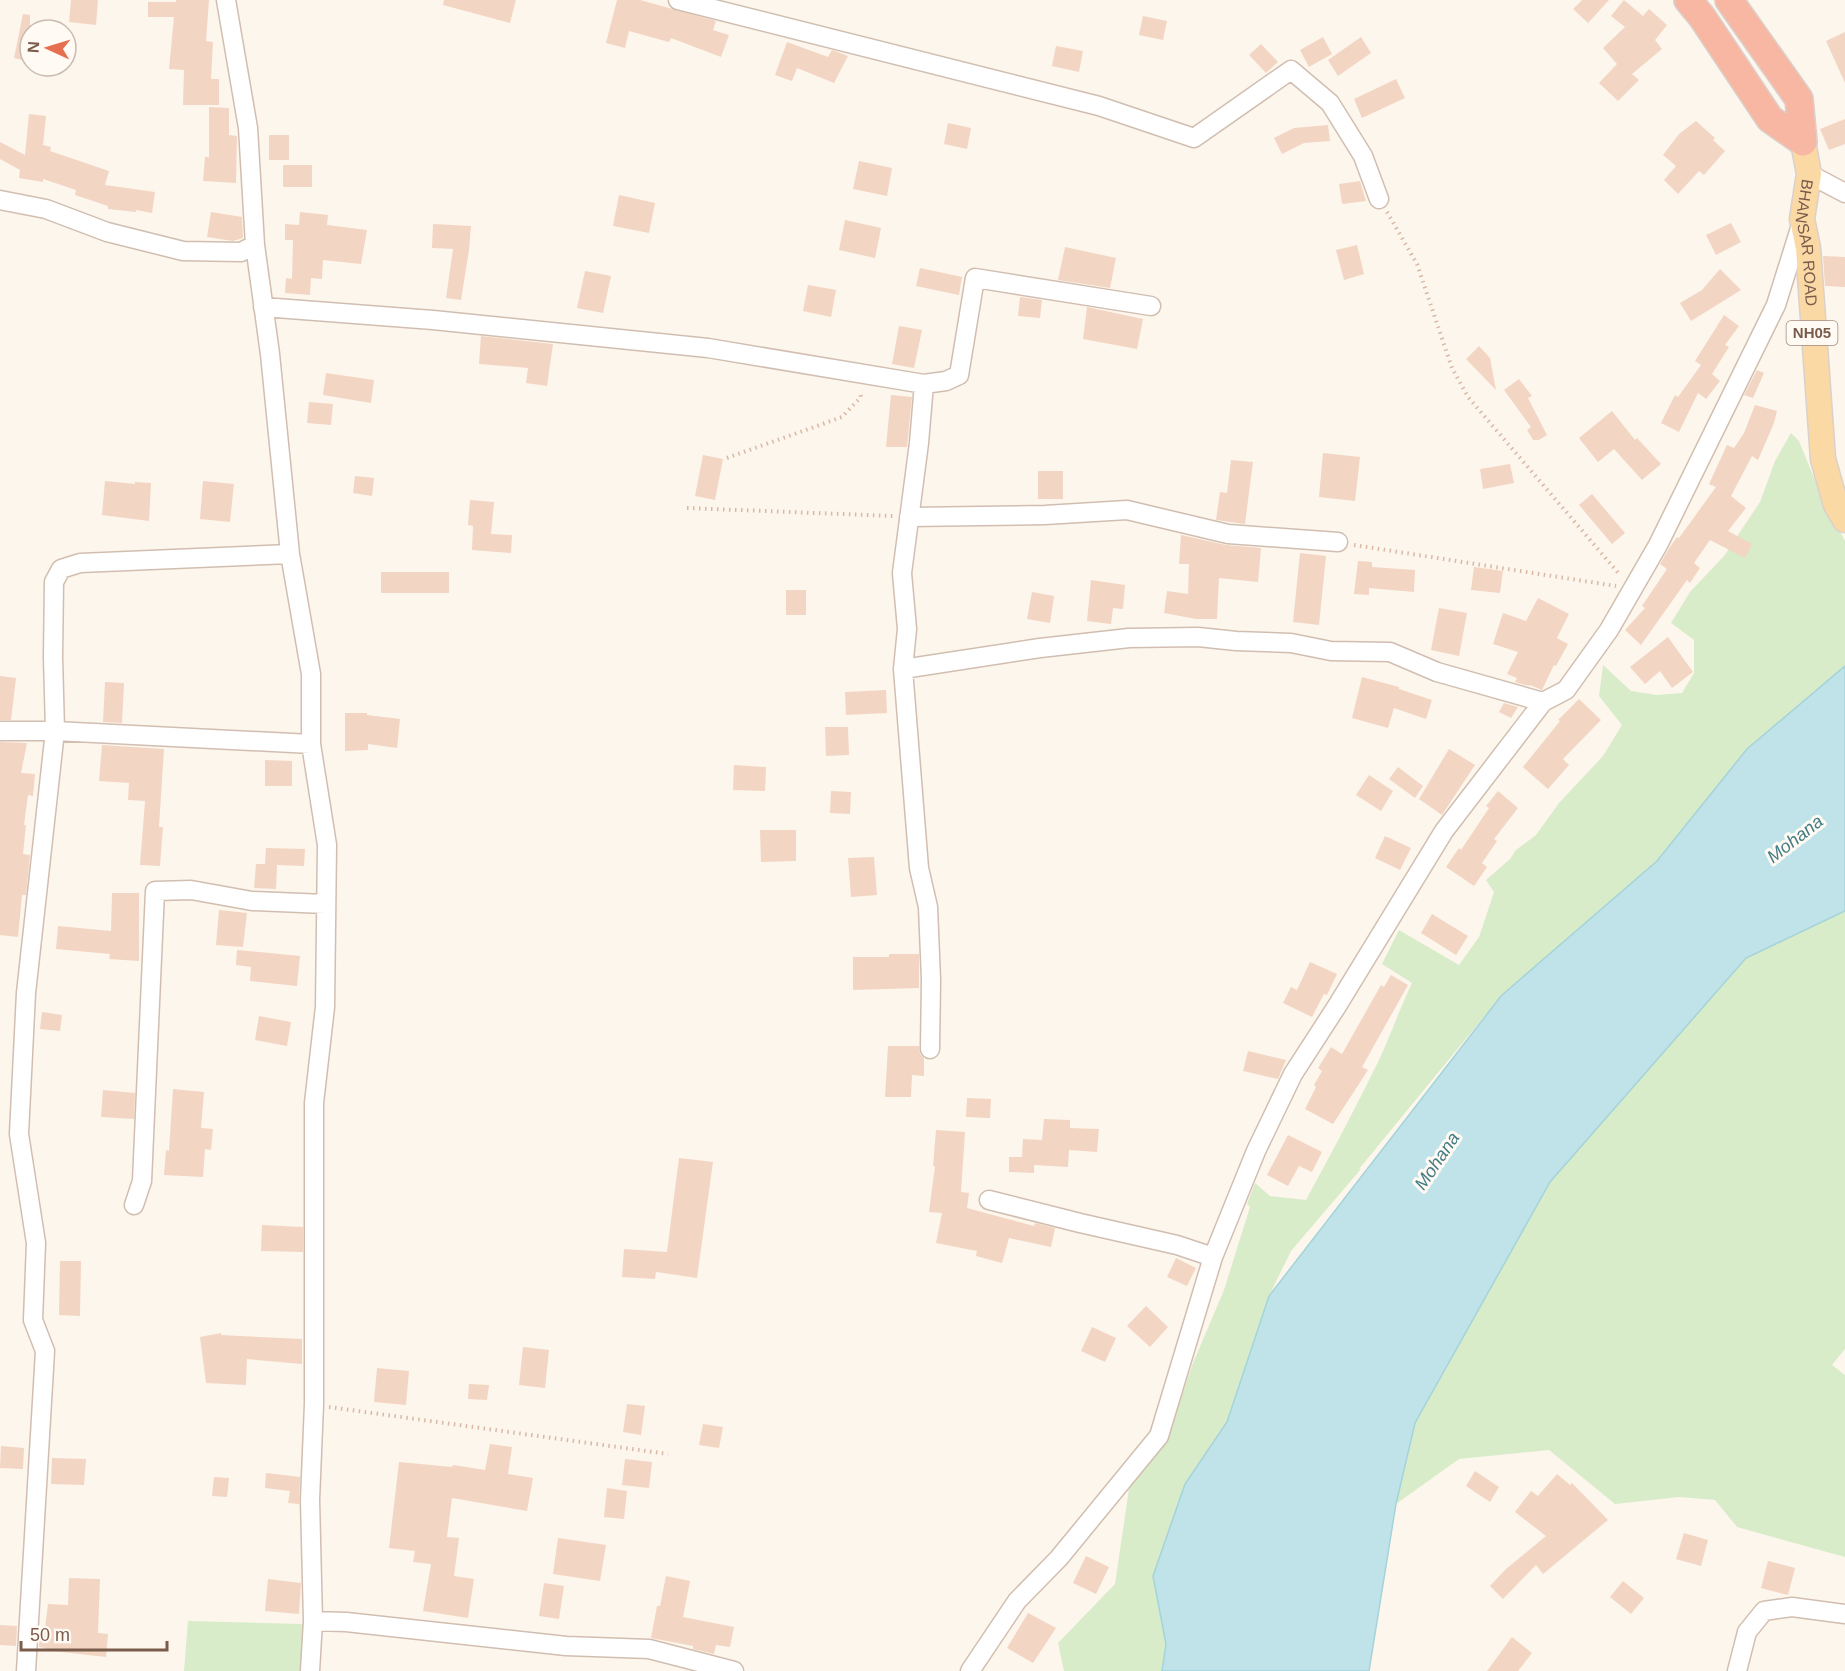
<svg xmlns="http://www.w3.org/2000/svg" width="1845" height="1671" font-family="Helvetica,sans-serif">
  <style>
    .green { fill: #d8ecc9 }
    .water { fill: #bfe3e8; stroke: #a5d3da; stroke-width: 1.5 }
    .building { fill: #f3d5c3 }
    .lines { fill: none; stroke-linecap: round; stroke-linejoin: round }
    .minor-casing { stroke: #d1beb0; stroke-width: 21 }
    .major-casing { stroke: #dad1cd; stroke-width: 27 }
    .highway-casing { stroke: #dad1cd; stroke-width: 30 }
    .path { stroke: #d9b8a5; stroke-width: 4; stroke-dasharray: 1.5 4.5; stroke-linecap: butt }
    .minor { stroke: #fff; stroke-width: 18 }
    .major { stroke: #fbd9a5; stroke-width: 24 }
    .highway { stroke: #f7b7a3; stroke-width: 27 }
    .labels { text-anchor: middle; stroke-width: 6; stroke-linejoin: round; paint-order: stroke }
    .shield { fill: #fffaf3; stroke: #a28b7f; stroke-width: 1.5 }
    .shield-label { font-size: 15px; font-weight: bold; fill: #7a5c4d }
    .street-label { font-size: 16px; fill: #7a5c4d; stroke: #fffaf3 }
    .water-label { font-size: 18px; font-style: italic; fill: #437c86; stroke: #fffaf3 }
  </style>
  <rect width="100%" height="100%" fill="#fdf6ec"/>
  <path class="green" d="M1791,433l8,8 22,54 24,46v125l-98,83 -90,112 -156,135 -142,173h2l-70,82 -22,45 -42,126 -42,62 -32,92 13,68 -4,27h-98l-6,-28 57,-59 14,-95 42,-61 22,-65 31,-73 26,-83 -3,-3 8,-21 15,13 36,4c25,-46 50,-93 73,-140 12,-26 21,-52 33,-77l-30,-19 17,-34 60,35 20,-28 15,-45 -8,-12 24,-21 6,-9 20,-15 23,-32 44,-47 19,-31 -23,-29 4,-31 28,26 26,4 25,-2 12,-20v-33l-23,-17 19,-31 34,-36 36,-54 15,-41z
    M1845,911v438l-13,16 13,10v182l-108,-30 -22,-27 -36,-3 -64,7 -66,-54 -90,9 -63,45 19,-81 135,-241 196,-224z
    M188,1621l115,3 -2,47h-117z"/>
  <path class="water" d="M1845,666v245l-99,47 -196,224 -135,241 -19,81 -27,167h-207l4,-27 -13,-68 32,-92 42,-62 42,-126 232,-300 156,-135 90,-112z"/>
  <path class="building" d="M71,0h27l-2,25 -27,-3z
    M176,0h33l-3,41 7,1 -2,37h8v26h-36l1,-35 -15,-1 5,-52h-26v-15h28z
    M444,0h72l-6,23 -67,-18z
    M617,0h23l76,21 -3,9 16,5 -8,22 -50,-19 -2,4 -40,-11 -4,17 -19,-5z
    M1582,0h27l-21,23 -15,-14z
    M1624,0l19,16 6,-7 18,16 -12,15 7,9 -30,25 7,6 -21,21 -19,-18 18,-19 -14,-16 22,-21 -14,-11z
    M23,14l7,1v47l-16,-4z
    M1143,16l24,5 -4,19 -24,-5z
    M1845,32v51l-19,-42z
    M1323,37l9,17 -23,13 -9,-17z
    M1361,37l10,16 -33,23 -10,-16z
    M787,42l41,15 4,-7 16,6 -14,27 -37,-15 -5,13 -17,-6z
    M1261,44l17,18 -12,11 -17,-18z
    M1056,46l27,5 -4,21 -27,-6z
    M1396,79l9,19 -43,20 -8,-19z
    M209,107l20,1v27l8,1 -1,47 -33,-2 2,-24h4z
    M29,114l17,2 -3,29 8,2 -1,4 59,20 -4,14 50,7 -3,21 -16,-3v2l-28,-3v-3l-33,-11 1,-5 -33,-11v3l-24,-4 1,-8 -20,-11v-17l25,13z
    M1845,119v25l-16,6 -9,-21z
    M1696,121l19,17 -2,2 12,11 -21,24 -5,-4 -21,23 -14,-14 12,-14 -13,-11 16,-21z
    M948,123l23,5 -4,21 -23,-5z
    M1328,125l2,16 -26,2 -22,11 -8,-16 20,-10z
    M269,135h20v25h-20z
    M859,161l33,7 -5,28 -34,-7z
    M283,165h29v22h-29z
    M1360,181l6,20 -24,3 -3,-20z
    M619,195l36,8 -6,30 -36,-7z
    M211,212l31,5 1,21 -10,3 -26,-4z
    M300,212l28,3 -1,10 40,5 -6,34 -38,-4 -1,19 -11,-1 -1,17 -25,-2 1,-15 6,1 1,-39h-8v-16l14,1z
    M845,220l36,8 -6,30 -36,-8z
    M1731,223l10,19 -25,13 -10,-20z
    M433,224l38,2 -2,24 -8,50 -15,-2 7,-49 -21,-1z
    M1357,245l7,29 -20,6 -8,-30z
    M1065,247l51,11 -6,30 -52,-8z
    M1823,256l22,1v30l-20,-1z
    M920,268l42,9 -3,18 -43,-9z
    M1720,269l21,21 -50,31 -11,-18 22,-13z
    M585,271l26,5 -8,37 -26,-5z
    M808,285l28,5 -5,27 -28,-6z
    M1020,297l22,3 -2,18 -22,-2z
    M1087,307l56,12 -6,30 -54,-10z
    M1724,315l15,11 -14,19 4,2 -17,27 8,7 -14,18 -8,-6 -19,39 -18,-9 14,-28 3,2 23,-32 -6,-4z
    M899,326l23,4 -8,38 -22,-4z
    M481,336l72,8 -6,42 -21,-3 2,-15 -49,-4z
    M1479,346l11,12 6,32 -30,-31z
    M1757,370l7,3 -11,25 -9,-3z
    M326,373l48,7 -3,23 -48,-8z
    M1519,379l13,17 -4,2 19,37 -8,5h-6l-6,-10 4,-3 -27,-37z
    M891,395l21,2 -5,50h-21z
    M309,402l24,2 -2,21 -24,-2z
    M1755,405l22,6 -3,12 -16,37 -6,-4 -21,40 15,12 -18,23 24,13 -7,14 -35,-18 -16,23 6,5 -10,15 -3,-3 -46,65 -16,-15 20,-22 -3,-2 25,-37 -7,-5 10,-17 7,-10 2,1 37,-51 -7,-3 18,-39 7,3 10,-15z
    M1612,411l23,29 2,-2 24,26 -19,16 -28,-31 -16,13 -19,-24z
    M1323,453l37,4 -5,44 -36,-4z
    M703,455l20,4 -8,41 -20,-4z
    M1231,460l22,2 -8,62 -29,-4 4,-28 7,1z
    M1510,464l4,19 -31,6 -3,-20z
    M1038,471h25v28h-25z
    M355,476l19,2 -2,18 -19,-3z
    M105,481l30,3v-2l16,1 -2,38 -47,-6z
    M203,481l31,3 -4,38 -30,-3z
    M1592,494l33,39 -13,11 -33,-39z
    M470,500l24,2 -3,32 21,1 -1,18 -39,-3 1,-24 -5,-1z
    M1181,535l45,10 35,3 -3,34 -39,-4 -2,41h-21l-32,-6 3,-22 21,3 1,-30h-10z
    M1300,553l26,3 -7,69 -26,-3z
    M1358,561l14,1v5l43,3 -1,22 -45,-4v7l-15,-1z
    M1474,567l29,4 -3,22 -29,-3z
    M381,572h68v21h-68z
    M1091,580l34,5 -2,24 -10,-1 -2,16 -24,-3z
    M786,590h20v25h-20z
    M1032,592l22,4 -4,27 -23,-4z
    M1538,598l31,16 -12,24 11,6 -12,22 -2,-1 -12,25 -12,-5 -1,1 -14,-4 2,-4 -10,-4 11,-22 -25,-8 10,-31 23,8z
    M1439,608l28,5 -8,43 -28,-6z
    M1668,637l25,35 -21,16 -12,-17 -15,13 -15,-17z
    M0,676l16,2 -5,42h-11z
    M1362,677l37,10v2l33,11 -6,19 -32,-11 -6,20 -36,-10z
    M105,682l19,1 -2,40 -19,-1z
    M886,690l1,23 -41,2 -1,-23z
    M1579,699l22,21 -38,39 6,6 -21,24 -25,-22 37,-46 -2,-1z
    M1504,703l14,4 -7,11 -12,-6z
    M345,713h22v2l33,4 -3,29 -29,-4v6l-23,1z
    M825,727h23l1,28 -23,1z
    M0,742l27,1 -6,30 14,1 -2,22 -5,-1 -4,30h2l-3,29 7,1 -4,40h-4l-4,42 -18,-2z
    M102,745l62,4 -5,78h4l-3,39 -20,-1 5,-64 -17,-1 1,-17 -30,-2z
    M1449,749l26,16 -33,50 -23,-16z
    M265,760l27,1v25h-27z
    M734,765l32,2 -1,24 -32,-1z
    M1398,767l25,19 -8,12 -26,-19z
    M1369,775l24,16 -12,20 -25,-16z
    M831,791l20,1 -1,22 -20,-1z
    M1498,791l20,17 -24,31 3,2 -15,22 5,4 -13,19 -28,-19 13,-19 2,2 28,-42 -3,-2z
    M760,830h36v31l-35,1z
    M1385,836l26,12 -11,22 -25,-12z
    M266,848l39,1 -1,17 -27,-1 -1,24 -22,-1 2,-24h9z
    M874,857l3,38 -26,2 -3,-39z
    M112,893h27v68l-30,-2 1,-5 -54,-5 2,-23 53,5z
    M219,910l28,3 -4,34 -27,-2z
    M1432,914l36,22 -12,19 -35,-22z
    M237,950l63,6 -3,30 -47,-5 1,-14 -15,-2z
    M889,954h30v34l-66,2v-33h36z
    M1310,962l27,12 -10,21 -3,-1 -12,23 -29,-14 8,-16 6,3z
    M1391,975l17,10 -46,82 6,3 -35,54 -28,-15 11,-22 -2,-2 8,-14 -4,-3 13,-21 11,7 39,-69 3,2z
    M42,1012l20,3 -2,16 -20,-2z
    M259,1016l32,6 -4,24 -32,-6z
    M888,1046h31l1,8 4,4v18l-12,-1 -1,22h-26z
    M1248,1051l38,9 -8,19 -35,-8z
    M173,1089l31,3 -3,36 12,1 -2,21 -6,-1 -2,28 -39,-2 2,-25 3,1z
    M103,1090l32,3 -1,26 -33,-2z
    M967,1098l24,1 -1,19 -24,-1z
    M1044,1119l26,1v8l29,1 -2,23 -28,-2 -1,17 -34,-2v8l-25,-1v-15h13l1,-18 19,1z
    M936,1130l29,2 -4,60 8,1 -2,15 67,18 1,-3 20,5 -4,19 -42,-9 -7,25 -26,-7 1,-5 -41,-8 6,-30 -13,-1 6,-46h-2z
    M1288,1135l34,17 -10,20 -13,-6 -11,20 -21,-11z
    M679,1158l34,4 -16,116 -41,-6 -1,7 -33,-2 2,-28 43,3z
    M262,1225l41,2v25l-42,-1z
    M1176,1258l20,10 -9,18 -20,-9z
    M60,1261h21l-1,55 -21,-1z
    M1146,1306l22,21 -18,20 -23,-21z
    M1092,1327l24,11 -11,24 -24,-11z
    M221,1333v2l81,4v25l-55,-5 -1,26 -40,-2 -6,-46z
    M523,1347l26,3 -4,38 -26,-3z
    M377,1368l32,3 -3,34 -32,-3z
    M469,1384l20,1 -2,15 -19,-1z
    M627,1404l18,2 -4,29 -18,-3z
    M703,1424l20,3 -4,21 -20,-3z
    M490,1444l22,3 -4,27 25,4 -6,33 -75,-13 -5,39 12,1 -5,38 20,3 -6,39 -45,-7 8,-47 -18,-2 2,-11 -26,-3 10,-86 53,5 1,-2 32,5z
    M1,1446l23,2 -1,21 -23,-1z
    M52,1458l34,1 -2,26 -33,-1z
    M625,1459l27,3 -3,26 -27,-3z
    M1475,1471l24,16 -9,15 -24,-16z
    M266,1473l34,4 -1,27 -11,-1 2,-12 -25,-3z
    M1557,1474l13,11 2,-2 36,37 -65,54 -7,-9 -33,34 -13,-13 16,-17 40,-33 -31,-24 16,-21 7,5z
    M214,1477l15,1 -2,19 -15,-1z
    M607,1488l20,3 -3,28 -20,-2z
    M1684,1533l24,7 -7,26 -25,-7z
    M558,1538l48,7 -6,36 -47,-7z
    M1086,1556l23,11 -13,27 -23,-11z
    M1768,1561l27,7 -7,27 -27,-7z
    M666,1576l24,5 -7,36 51,10 -4,20 -14,-2 -2,9 -21,-5v-3l-42,-8 6,-32h3z
    M69,1578l31,1 -2,54 10,1 -2,23 -62,-7 1,-2 -6,-1 1,-19h5l3,-24 20,1z
    M268,1579l33,4 -2,31 -34,-3z
    M1623,1581l21,17 -13,16 -21,-17z
    M544,1583l20,3 -5,33 -20,-3z
    M1028,1613l28,15 -23,35 -26,-15z
    M0,1625l17,1 -1,20 -16,-1z
    M1512,1637l20,16 -14,18h-31z"/>
  <g class="lines">
    <g class="minor-casing">
      <path id="minor" d="M226,0l22,128 7,117 15,109 20,200 21,120v70l16,101 -2,162 -11,96v301l-4,96 3,121 -3,50
        M678,0l421,106 95,32 97,-68 39,33 33,53 16,43
        M1809,174l36,19
        M0,200l46,9 61,23 76,19 58,1 14,-7
        M263,307l170,13 275,28 216,36 -5,59 -17,130 5,56 -4,40 16,199 9,39 3,73 -1,69
        M924,384l22,-3 13,-6 16,-97 176,28
        M909,517l136,-2 82,-5 101,24 110,8
        M903,669l137,-21 89,-10 69,-1 38,4 55,2 40,8 59,1 47,20 106,30
        M0,731h55l256,13
        M989,1200l91,23 97,22 36,12
        M134,1205l8,-24 13,-290 36,-1 61,11 73,3
        M313,1621l33,1 220,24 83,3 85,22
        M26,1671l19,-320 -12,-31 3,-77 -17,-109 7,-141 29,-262 -2,-74 1,-75 7,-13 19,-6 210,-9
        M970,1671l47,-70 42,-43 100,-122 54,-179 43,-106 37,-77 44,-68 107,-175 99,-129 23,-12 43,-60 49,-85 118,-240 26,-83
        M1737,1671l10,-39 17,-21 28,-4 53,7"/>
    </g>
    <g class="major-casing">
      <g id="major">
        <path id="s1" d="M1803,142l6,32 -7,45 6,29 15,211 13,46 9,15"/>
      </g>
    </g>
    <g class="highway-casing">
      <path id="highway" d="M1688,0l14,17 68,102 33,23
        M1729,0l70,99 4,43"/>
    </g>
    <path class="path" d="M1387,212l30,52 35,104 16,29 152,178
      M727,458l115,-41 19,-20 -1,-5
      M687,508l206,8
      M1354,545l262,41
      M329,1407l339,47"/>
    <use href="#minor" class="minor"/>
    <use href="#major" class="major"/>
    <use href="#highway" class="highway"/>
  </g>
  <g class="labels">
    <rect class="shield" x="1786.5" y="321" width="51" height="24" rx="4.5"/>
    <g class="shield-label">
      <text x="1812" y="338">NH05</text>
    </g>
    <g class="street-label">
      <text dy="6" stroke="none"><textPath href="#s1" startOffset="102">BHANSAR ROAD</textPath></text>
    </g>
    <g class="water-label">
      <text transform="translate(1795 839) rotate(-38)" y="6">Mohana</text>
      <text transform="translate(1437 1161) rotate(-56)" y="6">Mohana</text>
    </g>
  </g>
  <g transform="translate(48 48) rotate(274)"><circle r="28" fill="#fffaf3" stroke="#cabbb1" stroke-width="1.5"/>
  <path d="M0-4.5L10 22L0 15L-10 22Z" fill="#e76f51"/>
  <text y="-9" font-size="16" font-weight="bold" text-anchor="middle" fill="#7a5c4d">N</text>
  </g>
  <path d="M21 1641v9h146v-9" fill="none" stroke="#7a5c4d" stroke-width="3"/>
  <text x="30" y="1641" font-size="18" fill="#7a5c4d" stroke="#fffaf3" stroke-width="4.5" paint-order="stroke">50 m</text>
</svg>
